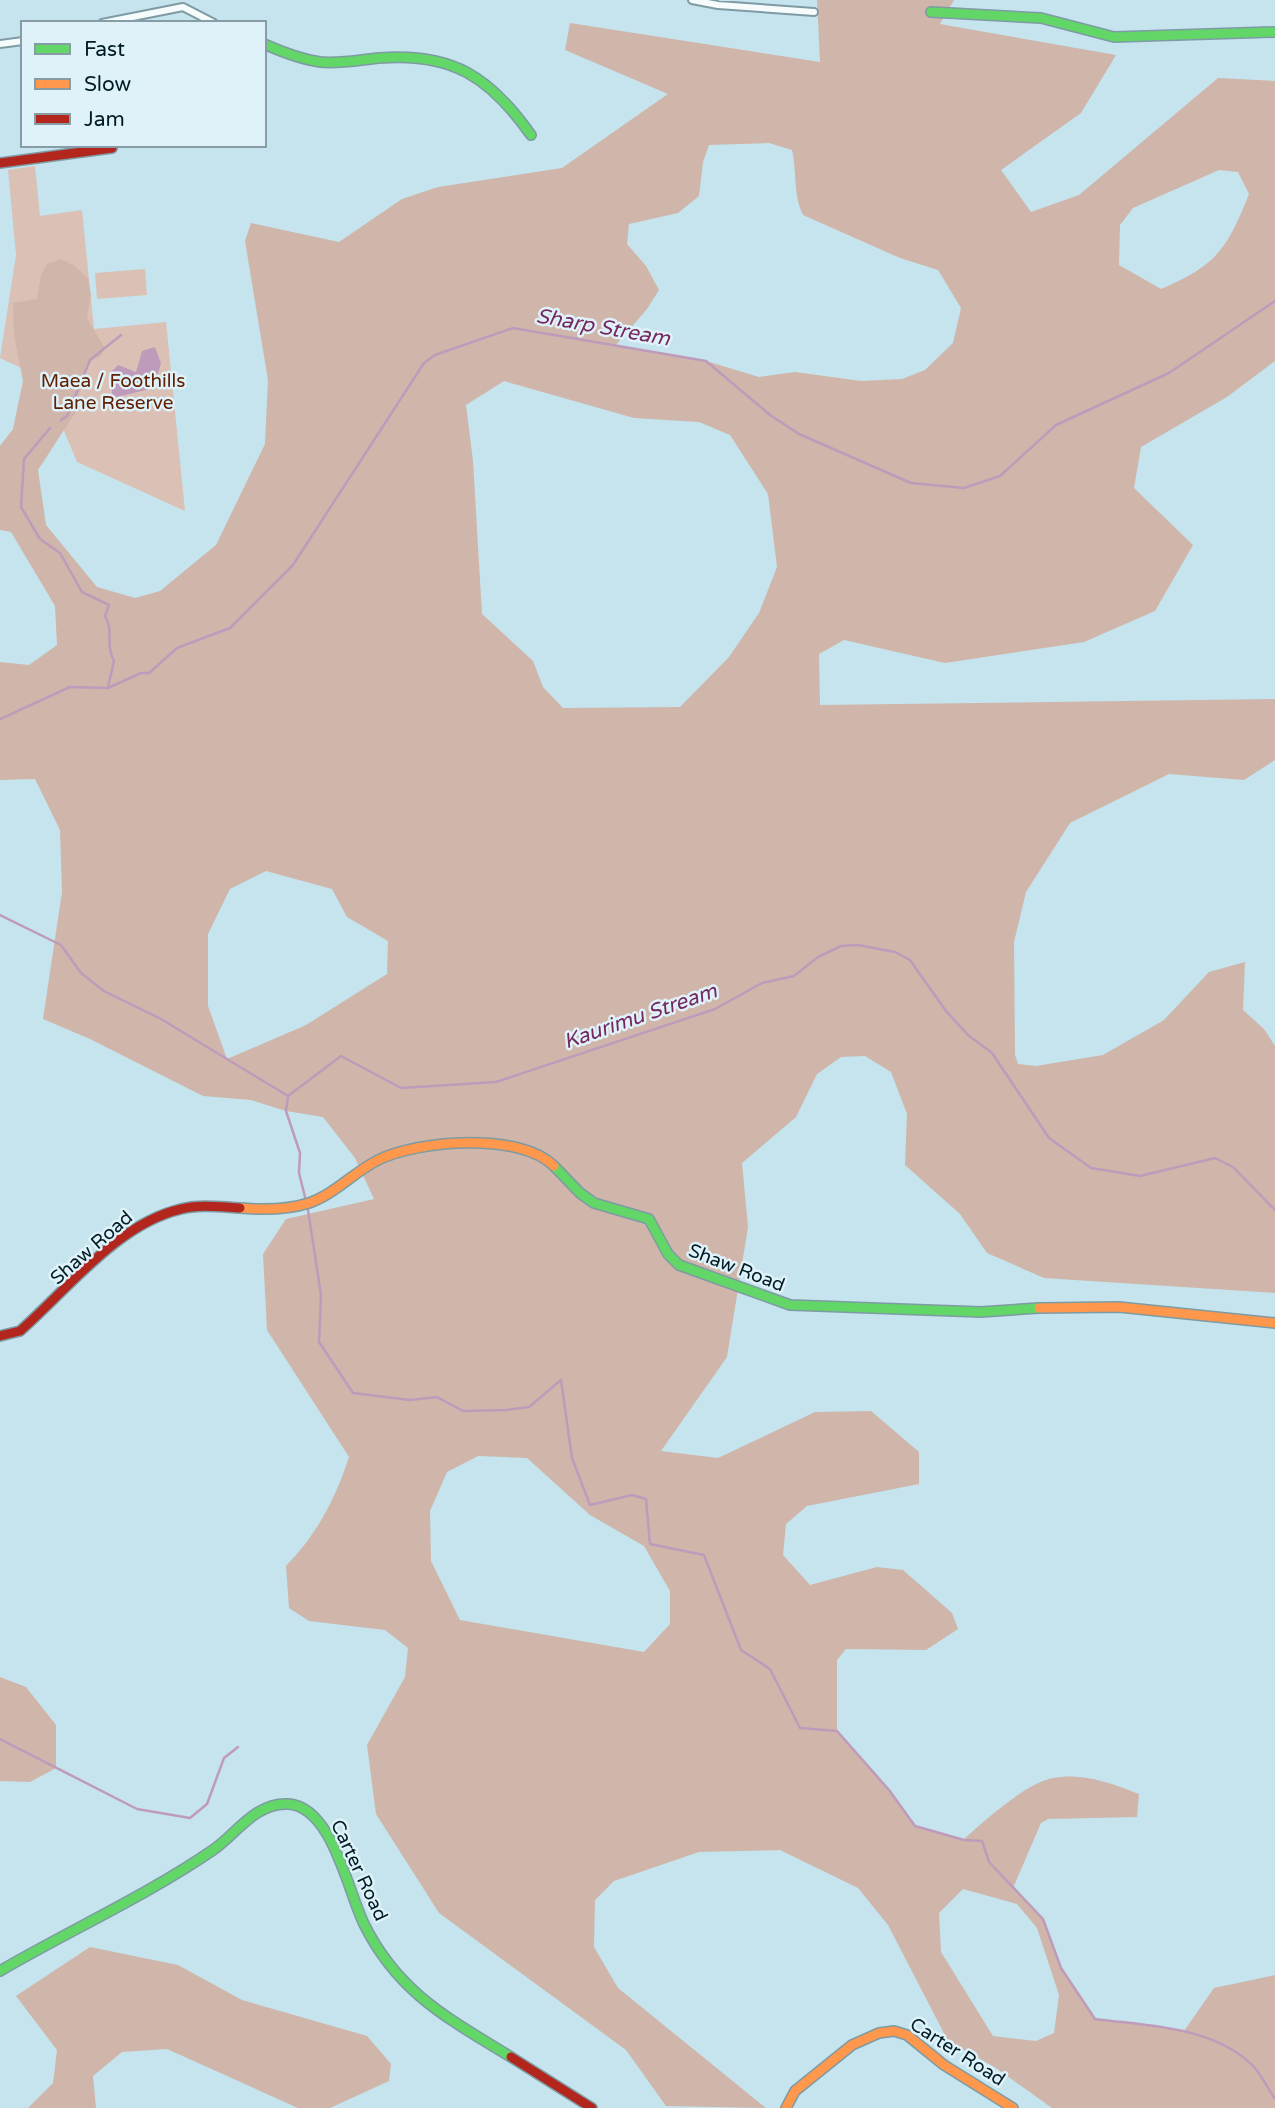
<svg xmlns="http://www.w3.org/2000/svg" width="1275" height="2108" font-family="'Varela Round',sans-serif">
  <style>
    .green { fill: #dac0b5 }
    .forest { fill: #cfb5aa; fill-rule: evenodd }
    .water { fill: #bf9bbb }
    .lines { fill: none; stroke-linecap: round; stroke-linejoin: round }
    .stream { stroke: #bf9bbb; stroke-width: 2.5 }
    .street-casing { stroke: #7e9ba4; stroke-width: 10 }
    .fast-casing { stroke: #7e9ba4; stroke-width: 12 }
    .slow-casing { stroke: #7e9ba4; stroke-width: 12 }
    .jam-casing { stroke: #7e9ba4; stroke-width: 12 }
    .street { stroke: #f6fbfc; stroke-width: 6 }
    .fast { stroke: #63d668; stroke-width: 9 }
    .slow { stroke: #ff974d; stroke-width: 9 }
    .jam { stroke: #b3261e; stroke-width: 9 }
    .labels { text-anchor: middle; stroke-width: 5; stroke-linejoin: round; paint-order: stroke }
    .park-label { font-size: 19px; fill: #612002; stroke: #e0f2f9 }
    .street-label { font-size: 19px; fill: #001d26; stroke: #e0f2f9 }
    .water-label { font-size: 21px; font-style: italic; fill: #75285e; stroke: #e0f2f9 }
  </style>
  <rect width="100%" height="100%" fill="#c5e4ee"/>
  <path class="green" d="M35,166l5,50 42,-6 12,119 72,-7 19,189 -108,-49 -35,-84 -42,-20 16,-103 -8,-85z
    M145,269l2,26 -50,4 -2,-26z"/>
  <path class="forest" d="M817,0h137l-14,24 176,31 -35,58 -80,57 30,42 48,-17 139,-117 57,3v280l-48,36 -86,50 -7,41 59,57 -38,66 -71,31 -139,21 -101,-23 -25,14 1,51 455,-6v61l-31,20 -75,-6 -99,49 -44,69 -12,50 1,113 3,9 18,2 67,-11 61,-35 45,-48 36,-10 -2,48 21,19 11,17v247l-231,-15 -57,-25 -27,-39 -55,-49 2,-51 -16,-42 -26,-16 -24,1 -24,17 -21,43 -54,46 6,64 -21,130 -66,94 57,7 97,-46 56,-1 48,41v32l-112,22 -21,18 -3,31 27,30 67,-18 26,3 49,43 6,16 -32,21 -80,-1 -9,11v71l52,59 26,36 48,14c21,-19 63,-57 90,-62 29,-6 60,6 86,16l-2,23 -89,2 -7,4 -28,65 30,31 18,49 34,51 89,12 30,-43 61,-13v133h-223l-56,-40 -48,-27 -60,-116 -30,-37 -78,-38 -81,2 -85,29 -19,19 -1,47 24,41 148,120 -100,-2 -40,-56 -187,-137 -63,-99 -9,-69 38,-68 3,-29 -23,-18 -76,-9 -20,-13 -3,-42c31,-32 49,-66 63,-109l-82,-127 -4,-76 23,-35 88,-20 -19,-41 -32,-41 -37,-6 -35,-11 -48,-4 -113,-57 -47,-20 19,-127 -2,-62 -25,-51 -35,1v-118l29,3 28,-20 -2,-39 -44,-74 -11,-2v-84l13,-17 10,-48 -9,-46 -1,-32 24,-4 4,-24 6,-11 14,-5 14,7 13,13 3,16 -4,23 17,29 -2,8 -16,9 -11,49 -37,57 8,55 51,62 38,11 25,-7 56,-46 49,-101 3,-64 -23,-139 6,-18 88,19 63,-43 36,-12 124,-19 106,-74 -103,-44 5,-27 250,39zM769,143l23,7c5,22 1,45 11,65l97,43 38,12 23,38 -8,35 -28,27 -23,9 -41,2 -66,-9 -36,5 -53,-16 -91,-15 32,-37 12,-19 -13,-24 -19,-22 2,-20 49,-11 21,-17 4,-34 6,-17zM1219,170l19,2 11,22c-22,55 -32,71 -88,95l-42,-24 1,-40 13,-17zM504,381l130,37 65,4 31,13 38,59 9,73 -18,46 -30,44 -49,50 -117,1 -20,-21 -10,-26 -51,-47 -9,-153 -7,-56zM266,871l66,18 15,28 41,24 -1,33 -81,51 -79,34 -19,-53v-72l22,-45zM478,1456l49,2 63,57 54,31 26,45v33l-26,28 -184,-32 -29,-59 -1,-50 17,-39zM963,1889l54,15 20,24 22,67 -5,38 -18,8 -43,-5 -52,-84 -2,-39z
    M0,1677l26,10 30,38v43l-26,14 -30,-1z
    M90,1947l88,18 64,35 125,36 24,28 -2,17 -59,27h-32l-131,-59 -45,3 -29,24 3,32h-68l25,-25 4,-33 -41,-54z"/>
  <path class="water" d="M155,347l6,16 -7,25 -37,9 -5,-3 -1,-22 7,-7 18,7 6,-21z"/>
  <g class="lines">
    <path class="stream" d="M61,420l6,-4 23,-56 31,-25
      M50,428l-26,31 -3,48 19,32 20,14 22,39 27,13 -4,11c9,14 0,29 9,45l-6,26
      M0,719l70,-32 38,1 33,-15h8l28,-25 53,-20 63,-63 131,-202 11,-8 78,-27 193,33 64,54 29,19 112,49 53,5 36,-12 56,-51 113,-52 106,-72
      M0,915l61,30 20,28 23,18 57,28 127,77
      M288,1096l53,-40 60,32 95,-6 219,-73 47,-26 32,-7 24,-19 23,-11 17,-1 37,7 15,8 36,51 22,24 24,18 57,85 42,30 49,8 75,-18 18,9 42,43
      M288,1096l-2,15 14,42 -1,20 6,24
      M308,1210l13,85 -2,47 34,51 57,7 27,-3 26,14 43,-1 23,-3 32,-27 11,78 18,47 42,-10 14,4 4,45 54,11 37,95 29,19 30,59 37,3 52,59 26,36 49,14 18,1 7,21 54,57 18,49 34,51c52,7 120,7 159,48 8,9 14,22 21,32
      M0,1739l137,70 53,9 17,-14 17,-46 14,-11"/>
    <g class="street-casing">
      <path id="street" d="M692,0l26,5 96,7
        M102,23l81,-16 31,16
        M0,44l23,-3"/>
    </g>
    <g class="fast-casing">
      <path id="fast" d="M931,12l110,6 73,19 161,-5
        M264,44c18,8 36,15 56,18 20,2 39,-2 59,-4 73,-6 111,19 152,77
        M554,1166l26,27 14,10 55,16 19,35 11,11 111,40 191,7 58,-4
        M0,1971c70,-41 146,-75 213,-121 23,-16 43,-48 75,-46 44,2 60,88 76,120 34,69 85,95 147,133"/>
    </g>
    <g class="slow-casing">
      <path id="slow" d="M240,1208c23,2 47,2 69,-5 26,-9 45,-31 69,-43 41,-20 142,-28 176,6
        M1039,1308l80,-1 156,16
        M786,2108l9,-17 57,-46 27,-12 15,-2 13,4 37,30 69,43"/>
    </g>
    <g class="jam-casing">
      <path id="jam" d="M0,163l112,-15
        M0,1336l20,-5c48,-42 97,-107 161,-122 18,-5 40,-2 59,-1
        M511,2057l81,51"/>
    </g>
    <use href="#street" class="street"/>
    <use href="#fast" class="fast"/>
    <use href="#slow" class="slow"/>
    <use href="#jam" class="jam"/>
  </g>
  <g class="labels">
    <g class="park-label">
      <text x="113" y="387">Maea / Foothills<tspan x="113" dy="22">Lane Reserve</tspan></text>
    </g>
    <g class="street-label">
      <text transform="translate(91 1247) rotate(-41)" y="7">Shaw Road</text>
      <text transform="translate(737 1267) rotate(21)" y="7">Shaw Road</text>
      <text transform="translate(360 1870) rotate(65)" y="7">Carter Road</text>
      <text transform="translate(958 2051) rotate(33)" y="7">Carter Road</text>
    </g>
    <g class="water-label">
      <text transform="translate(603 327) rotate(10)" y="7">Sharp Stream</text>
      <text transform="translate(640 1016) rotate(-19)" y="7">Kaurimu Stream</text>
    </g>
  </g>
  <rect x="21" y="21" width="245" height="126" fill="#e0f2f9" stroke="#869da5" stroke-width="2"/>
  <rect x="35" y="44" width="35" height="10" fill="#63d668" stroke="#869da5" stroke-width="2"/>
  <text x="84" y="56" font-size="21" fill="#001d26">Fast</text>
  <rect x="35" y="79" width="35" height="10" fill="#ff974d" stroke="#869da5" stroke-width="2"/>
  <text x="84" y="91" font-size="21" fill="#001d26">Slow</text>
  <rect x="35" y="114" width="35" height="10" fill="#b3261e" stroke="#869da5" stroke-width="2"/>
  <text x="84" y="126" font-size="21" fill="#001d26">Jam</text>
</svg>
